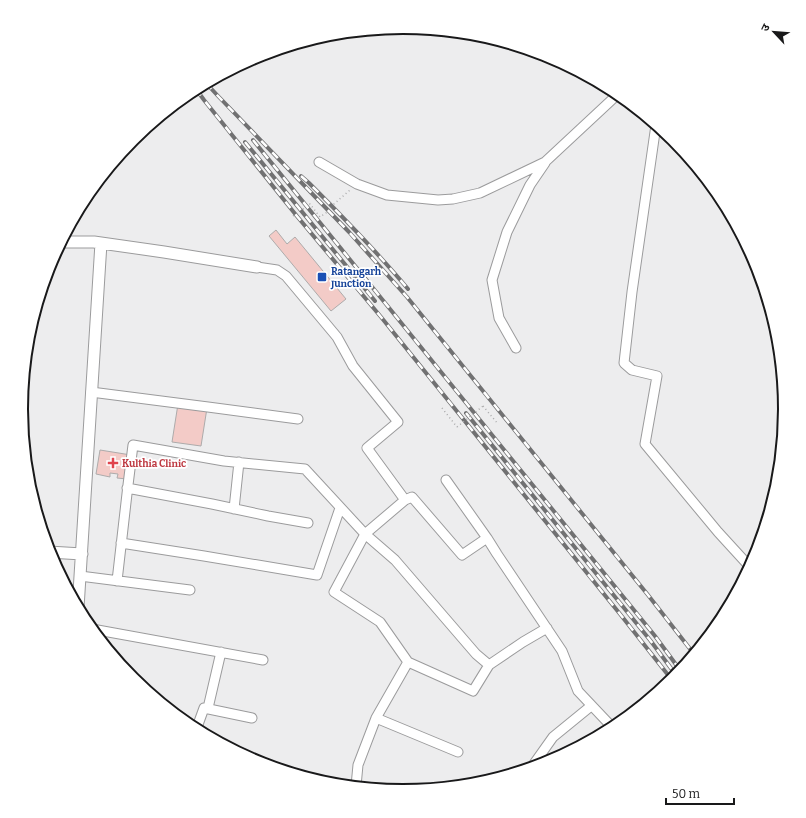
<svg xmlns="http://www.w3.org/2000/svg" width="806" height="818" font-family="Bitter,'Noto Sans Devanagari',serif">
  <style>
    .building { fill: #f3cbc7; stroke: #adabab }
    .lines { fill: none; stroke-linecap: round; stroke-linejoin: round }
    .minor-casing { stroke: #9b9b9c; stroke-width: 11 }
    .tertiary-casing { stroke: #9b9b9c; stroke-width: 13 }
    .path { stroke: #aaaaab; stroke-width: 1.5; stroke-dasharray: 1 3; stroke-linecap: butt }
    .minor { stroke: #fff; stroke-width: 9 }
    .tertiary { stroke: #fff; stroke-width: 11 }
    .rail-casing { stroke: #717172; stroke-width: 4 }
    .rail { stroke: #fff; stroke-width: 2.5; stroke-dasharray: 8; stroke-linecap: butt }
    .path-bridge { stroke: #aaaaab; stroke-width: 1.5; stroke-dasharray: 1 3; stroke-linecap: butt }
    .transit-dot { fill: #1a4fb4; stroke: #fff; stroke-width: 1.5 }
    .health-dot { fill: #e0444e; stroke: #fff; stroke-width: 1.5 }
    .labels { text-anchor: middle; stroke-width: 3.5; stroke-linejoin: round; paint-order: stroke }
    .transit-label { font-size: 10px; font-weight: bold; fill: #164399; stroke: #fff; text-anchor: start }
    .health-label { font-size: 10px; font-weight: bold; fill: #be3a42; stroke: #fff; text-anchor: start }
    .rim { fill: none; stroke: #19191a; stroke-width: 2 }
  </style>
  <rect width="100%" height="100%" fill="#ededee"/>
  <path class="building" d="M276,230l11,14 8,-7 51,62 -15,12 -62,-75z
    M178,404l29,4 -6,38 -29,-4z
    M100,450l31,5 -4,24 -10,-1 1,-4 -8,-1v4l-14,-3z"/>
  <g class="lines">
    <g class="minor-casing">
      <path id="minor" d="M656,125l-24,167 -8,71 8,7 25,6 -12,68 73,88 32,35
        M319,162l38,22 30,11 51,5 15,-1 27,-6 65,-31 73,-68
        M257,267l20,3 9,6 51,61 16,29 45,56 -31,26 38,52 7,-3 50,58 25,-17
        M516,348l-17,-30 -7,-38 15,-48 23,-47 15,-22
        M91,392l117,15 90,12
        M446,480l41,58 10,16 65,97 16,40 35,37
        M127,488l85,16 56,12 40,7
        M234,509l5,-47
        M121,543l83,13 113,19 23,-67
        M80,576l110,14
        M117,581l11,-96 5,-40 91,16 81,8 60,65 40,-34
        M92,629l171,31
        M408,662l-28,-40 -46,-30 31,-58 30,26 81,94 13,11
        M208,708l13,-56
        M376,718l82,34
        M196,730l8,-22 48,10
        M531,768l22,-31 38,-31
        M356,786l2,-21 18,-47 32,-56 65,29 16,-26 34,-23 24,-14"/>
    </g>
    <g class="tertiary-casing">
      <path id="tertiary" d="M61,242h33l70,10 93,15
        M49,552l33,2
        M78,608l23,-365"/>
    </g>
    <path class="path" d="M293,216l17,-12 10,13 6,-4 8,-9 16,-14
      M483,406l15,18
      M442,408l15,19"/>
    <use href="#minor" class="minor"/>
    <use href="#tertiary" class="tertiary"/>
    <g class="rail-casing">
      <path id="rail" d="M206,83l12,13 131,136 58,65 241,298 46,59
        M196,89l8,11 92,115 85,102 239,297 52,66
        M253,140l402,496 25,34
        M245,142l130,159
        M301,176l8,7c34,34 68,69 99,106
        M466,413l184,227 26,35"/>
    </g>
    <use href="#rail" class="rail"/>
    <path class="path-bridge" d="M457,427l26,-21"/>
  </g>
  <rect class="transit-dot" x="317" y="272" width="10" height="10" rx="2"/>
  <path class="health-dot" d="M111 457h4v4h4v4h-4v4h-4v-4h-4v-4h4z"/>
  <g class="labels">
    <g class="transit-label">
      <text x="331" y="275">Ratangarh<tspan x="331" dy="12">Junction</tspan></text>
    </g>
    <g class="health-label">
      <text x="122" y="467">Kulthia Clinic</text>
    </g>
  </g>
  <path d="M0 0H806V818H0ZM28 409a375 375 0 1 1 750 0a375 375 0 1 1-750 0Z" fill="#fff" fill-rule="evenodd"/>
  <path class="rim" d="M28 409a375 375 0 1 1 750 0a375 375 0 1 1-750 0Z"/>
  <g transform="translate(774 32) rotate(296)" stroke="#ffffff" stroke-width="3" paint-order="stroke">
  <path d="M0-3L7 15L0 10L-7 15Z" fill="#19191a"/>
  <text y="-6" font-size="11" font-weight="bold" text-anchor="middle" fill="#19191a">उ</text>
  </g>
  <path d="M666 798v6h68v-6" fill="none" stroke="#19191a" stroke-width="2"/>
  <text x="672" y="798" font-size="12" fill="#19191a" stroke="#ffffff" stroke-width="3" paint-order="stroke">50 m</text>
</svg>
